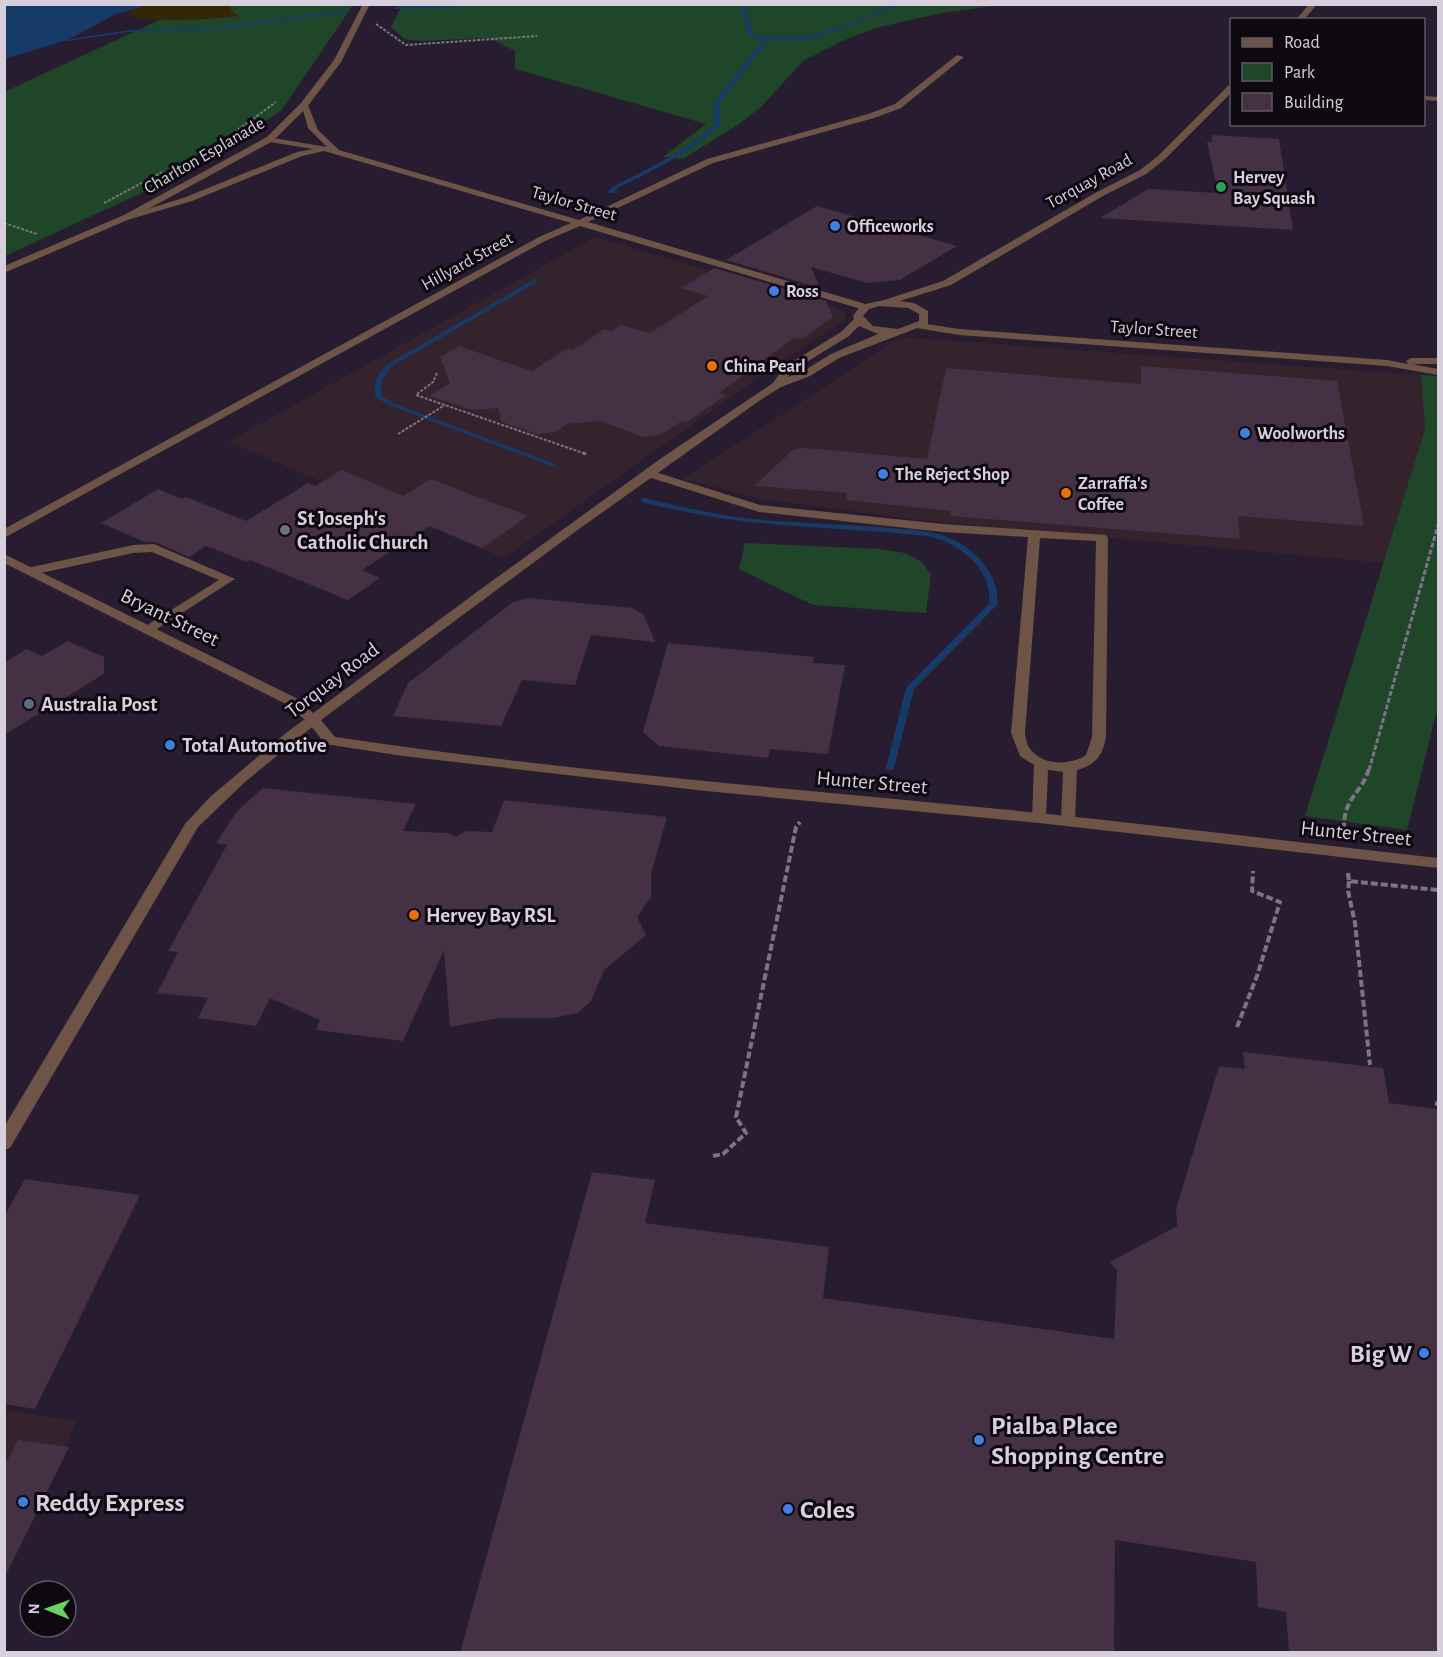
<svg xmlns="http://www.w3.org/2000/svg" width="1443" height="1657" font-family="'Alegreya Sans',sans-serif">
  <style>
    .commercial { fill: #34232d }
    .green { fill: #1f4628 }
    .sand { fill: #312807 }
    .water { fill: #173b68 }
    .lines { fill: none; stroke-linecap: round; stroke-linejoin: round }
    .stream { fill: #173b68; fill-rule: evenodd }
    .building { fill: #443143 }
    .path-far2 { stroke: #7d7384; stroke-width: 2; stroke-dasharray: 3 1.5; stroke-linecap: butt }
    .path-far1 { stroke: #7d7384; stroke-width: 3; stroke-dasharray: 5 2; stroke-linecap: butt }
    .path { stroke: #7d7384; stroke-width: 4; stroke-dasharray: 7 3; stroke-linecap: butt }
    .service { fill: #6d5446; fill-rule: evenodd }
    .minor { fill: #6d5446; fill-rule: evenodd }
    .tertiary { fill: #6d5446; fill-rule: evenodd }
    .leisure-dot { fill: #2e9e5b; stroke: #0e0911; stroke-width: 2 }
    .shop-dot { fill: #3f7fe0; stroke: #0e0911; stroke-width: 2 }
    .food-dot { fill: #e8710a; stroke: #0e0911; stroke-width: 2 }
    .worship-dot { fill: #6b7280; stroke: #0e0911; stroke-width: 2 }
    .service-dot { fill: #5c6f8a; stroke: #0e0911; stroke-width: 2 }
    .labels { text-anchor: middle; stroke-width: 6; stroke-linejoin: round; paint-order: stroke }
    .far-street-label { font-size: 18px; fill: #d7cfdc; stroke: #0e0911 }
    .far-poi-label { font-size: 18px; font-weight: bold; fill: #d7cfdc; stroke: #0e0911; text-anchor: start }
    .poi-label { font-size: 21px; font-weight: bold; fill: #d7cfdc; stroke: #0e0911; text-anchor: start }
    .street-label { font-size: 21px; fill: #d7cfdc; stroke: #0e0911 }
    .near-poi-label { font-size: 26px; font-weight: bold; fill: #d7cfdc; stroke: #0e0911; text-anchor: start }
  </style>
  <rect width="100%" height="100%" fill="#281c30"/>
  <path class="commercial" d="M595,237l240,70 10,6v7l-66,43 -275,195 -276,-116z
    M901,337l520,38 4,54 -40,134 -458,-42 -161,-21 -83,-21z
    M5,1410l72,11 -72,154z"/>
  <path class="green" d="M192,5h161l-72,106 -94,61 -182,84 -1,-164z
    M402,5v-1l598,1 -58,8 -62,14 -31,11 -46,23 -42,46 -22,17 -56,35 -20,-2 43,-33 -191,-55v-18l-26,-13 -67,3 -18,-2 -13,-12z
    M1421,375l17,1v330l-31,124 -102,-14 120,-387z
    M745,543l135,6 25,4 17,9 9,13 -5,38 -113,-8 -74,-36z"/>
  <path class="sand" d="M124,5h106l1,5 8,6c-35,4 -68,6 -103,2z"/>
  <path class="water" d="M5,4h142v1l-31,9 -49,26 -62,19z"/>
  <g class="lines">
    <path class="stream" d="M471,4h65l-140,5 -2,-1 2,-1z
      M740,4h4l9,30c53,12 93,-10 141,-30h11c-47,14 -85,42 -137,36l-49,64 1,21c-30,28 -66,45 -102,63l-5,5h-4l-1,-1 6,-6c36,-18 72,-35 101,-62l-2,-20 51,-65 -15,-3z
      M348,10l2,2 -68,8 -34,6 -40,4 -79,2 -62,9 -2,-1 64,-10 79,-2 40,-4 34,-6z
      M535,279l3,2 -1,1 -145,84 -10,13 -1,17 17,9 157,59v2h-4l-157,-59 -18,-9c-4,-14 1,-24 12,-34z
      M642,498h3c36,9 70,17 107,21 42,4 85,5 127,8 18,2 37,2 55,6 32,7 67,36 63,72l-83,84 -20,79 -4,3 -3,-1 -1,-2 20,-80 83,-84c4,-33 -27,-59 -57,-67 -8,-2 -18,-2 -27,-3 -27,-3 -55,-4 -82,-6 -64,-4 -119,-10 -181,-26z"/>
  </g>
  <path class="building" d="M1212,135l67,4 14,91 -193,-12 48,-29 70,4 -11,-51h5z
    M817,206l140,40 -57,34 -33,3 -56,-16 9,21 -94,-28z
    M714,268l112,33 7,16 -33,23 -6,-2 -75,55 7,2 -39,27 -5,-1 -21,14 -18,2 -42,-16 -34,3 -11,8 -19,2 -35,-12 -4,-14 -26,2 -43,-14 21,-13 -10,-26 19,-11 73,25 36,-23 5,2 31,-21 8,2 9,-6 29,8 58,-37 -27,-8z
    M1141,366l196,15 27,145 -126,-10 2,23 -290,-23 1,-5 -105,-11 1,-7 -93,-7 40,-37 13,-1 120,11 19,-91 195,16z
    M342,470l61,26 28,-17 97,37 -46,32 -52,-22 -68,44 18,8 -32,22 -98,-40 -3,2 -41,-16 -17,11 -34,-15h-10l-44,-19 57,-34 24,10 4,-2 60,24 62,-38 7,3z
    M529,598l103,10 12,7 11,27 -64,-7 -16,50 -53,-5 -21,46 -108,-10 15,-33 105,-81z
    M68,641l36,16v17l-100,61v-72l22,-14 16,7z
    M668,643l146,14 -1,6 32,2 -17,89 -58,-5 -2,9 -109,-12 -16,-14z
    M263,788l153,16 -13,27 45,2 8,4 10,-6 26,1 12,-32 163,17 -16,57v23l-14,20 9,18 -42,35 -13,31 -13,12 -25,5h-54l-49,9 -6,-77 -41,91 -87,-11 4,-10 -50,-22 -14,28 -58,-8 10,-20 -51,-5 21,-41 -10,-1 59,-106 -11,-2 22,-33z
    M1243,1052l140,16 6,35 49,6v544h-149l-3,-41 -28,-5 -2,-45 -141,-22 -1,113h-654l132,-481 63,8 -10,43 184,24 -6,51 291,41 3,-69 -7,-8 67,-36 -1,-17 43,-143 26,3z
    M25,1179l115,16 -105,214 -31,-5v-187z
    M18,1440l51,7 -65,132v-112z"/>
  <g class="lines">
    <path class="path-far2" d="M376,24l30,21 131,-9
      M231,135l45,-33
      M104,203l60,-32
      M4,223l33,11
      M437,373l-4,9 -17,13 170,59
      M398,434l47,-29"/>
    <path class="path-far1" d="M583,453l3,1
      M1369,770l69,-245"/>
    <path class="path" d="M1344,830c-1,-34 18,-35 25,-62
      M1348,873l1,8 89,9
      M1349,881l-1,10 7,32 15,142
      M1237,1027l20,-51 23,-74 -28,-11 1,-20
      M1435,1103l3,1
      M713,1156l10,-2 23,-21 -10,-16 60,-290 4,-5"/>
    <path class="service" d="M649,470l111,35 183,19 163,11 2,3 -2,199c-3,19 -11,28 -29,33l-2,51 -2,3 -5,2 -7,-5 2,-49 -15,-2 -2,48 -2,3h-10l-2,-3 2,-53 -14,-9 -9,-23 17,-196 -85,-5 -184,-20 -114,-36v-4zM1040,538l56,3 -4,196 -6,18c-15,10 -41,11 -54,-4 -5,-4 -6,-12 -7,-18z
      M154,544l81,35 -86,55 -5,-1 -2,-3 2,-3 75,-47 -67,-28 -19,1 -101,22 -6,-4 6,-4 101,-22z"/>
    <path class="minor" d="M957,55l7,2 -63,51 -27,10 -161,45 -125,59 281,83v4h-8l-281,-83 -35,15 -541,297v-9l535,-292 32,-14 -247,-72 -22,5 -110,45 -65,19 -5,-3 64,-20 111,-45 16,-3 -43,-7 -4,-3 1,-2 60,10 -19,-19 -7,-25h6l11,27 21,20 240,70 128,-61 161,-45 27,-10z
      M1424,96l14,1v4l-14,-1z
      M920,323l39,6 428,31 21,4 -2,-3 5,-3h27v6h-26l26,5v6l-51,-9 -428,-31 -43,-7 -1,-2z
      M4,554l292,144 25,22 -7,4 -5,-1 -23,-19 -282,-141z"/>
    <path class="tertiary" d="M363,4h7l-29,58 -34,45 -34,34 -143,78 -126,54v-7l120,-51 143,-78 34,-34 33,-43z
      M1309,4h8l-13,16h-8z
      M1229,85h3v7l-68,68 -18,14 -43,22 -152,89 -51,16 14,2 14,8v13l-89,34 -29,18 -29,11 -22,14 -180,128 -258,191 14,17c233,35 469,52 704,76 133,14 266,30 399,45v10l-399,-45 -333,-32 -303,-35 -78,-12 -13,-17 -67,55 -47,45 -188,321 -6,2v-23l181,-303 25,-27 76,-64 195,-144 179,-130 113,-76 11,-16 57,-35 13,-13 -1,-3 8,-11 23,-5 59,-19 154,-89 43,-22 18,-14zM879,306l29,2 11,6v7l-21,8 -25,-3 -10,-10 6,-7zM859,326l19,8 -47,20 -29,18 -14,5 4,-6 57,-35z"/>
  </g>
  <circle class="leisure-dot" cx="1221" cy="187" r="6"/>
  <g class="shop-dot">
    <circle cx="835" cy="226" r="6"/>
    <circle cx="774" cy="291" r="6"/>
    <circle cx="1245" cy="433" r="6"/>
    <circle cx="883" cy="474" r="6"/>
    <circle cx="170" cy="745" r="6"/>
    <circle cx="1424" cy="1353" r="6"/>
    <circle cx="979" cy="1440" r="6"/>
    <circle cx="23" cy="1502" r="6"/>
    <circle cx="788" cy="1509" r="6"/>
  </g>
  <g class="food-dot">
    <circle cx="712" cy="366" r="6"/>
    <circle cx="1066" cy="493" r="6"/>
    <circle cx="414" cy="915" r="6"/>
  </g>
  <circle class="worship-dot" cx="285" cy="530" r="6"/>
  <circle class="service-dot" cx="29" cy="704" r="6"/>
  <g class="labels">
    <g class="far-street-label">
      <text transform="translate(204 155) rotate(-30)" y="6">Charlton Esplanade</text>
      <text transform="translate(1089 181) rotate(-29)" y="6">Torquay Road</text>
      <text transform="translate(574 203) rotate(16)" y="6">Taylor Street</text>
      <text transform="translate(467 261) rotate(-29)" y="6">Hillyard Street</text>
      <text transform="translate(1154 329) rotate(4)" y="6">Taylor Street</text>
    </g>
    <g class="far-poi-label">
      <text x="1233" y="183">Hervey<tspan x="1233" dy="21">Bay Squash</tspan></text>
      <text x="847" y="232">Officeworks</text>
      <text x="786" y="297">Ross</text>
      <text x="724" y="372">China Pearl</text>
      <text x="1257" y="439">Woolworths</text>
      <text x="895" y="480">The Reject Shop</text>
      <text x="1078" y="489">Zarraffa's<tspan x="1078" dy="21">Coffee</tspan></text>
    </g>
    <g class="poi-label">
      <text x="297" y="525">St Joseph's<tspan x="297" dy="24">Catholic Church</tspan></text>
      <text x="41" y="711">Australia Post</text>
      <text x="182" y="752">Total Automotive</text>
      <text x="426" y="922">Hervey Bay RSL</text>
    </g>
    <g class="street-label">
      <text transform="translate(170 617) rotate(26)" y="7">Bryant Street</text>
      <text transform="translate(332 680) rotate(-37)" y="7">Torquay Road</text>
      <text transform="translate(872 782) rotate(5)" y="7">Hunter Street</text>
      <text transform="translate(1356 833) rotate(6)" y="7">Hunter Street</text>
    </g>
    <g class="near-poi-label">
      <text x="1412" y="1362" text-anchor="end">Big W</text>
      <text x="991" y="1434">Pialba Place<tspan x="991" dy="30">Shopping Centre</tspan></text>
      <text x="35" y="1511">Reddy Express</text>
      <text x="800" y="1518">Coles</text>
    </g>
  </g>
  <rect width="1443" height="1657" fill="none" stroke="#d7cfdc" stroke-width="12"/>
  <rect x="1230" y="18" width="195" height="108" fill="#0e0911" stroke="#5e5862" stroke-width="1.5"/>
  <rect x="1242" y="38" width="30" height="9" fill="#6d5446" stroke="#5e5862" stroke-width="1.5"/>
  <text x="1284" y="48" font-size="18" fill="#d7cfdc">Road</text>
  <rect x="1242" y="63" width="30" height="18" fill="#1f4628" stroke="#5e5862" stroke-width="1.5"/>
  <text x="1284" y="78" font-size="18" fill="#d7cfdc">Park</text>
  <rect x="1242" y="93" width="30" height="18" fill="#443143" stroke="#5e5862" stroke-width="1.5"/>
  <text x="1284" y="108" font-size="18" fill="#d7cfdc">Building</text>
  <g transform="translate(48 1609) rotate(271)"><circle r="28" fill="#0e0911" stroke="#5e5862" stroke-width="1.5"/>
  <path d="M0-4.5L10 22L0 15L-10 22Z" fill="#6ad363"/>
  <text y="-9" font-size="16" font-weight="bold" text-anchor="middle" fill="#d7cfdc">N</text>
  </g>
</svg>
